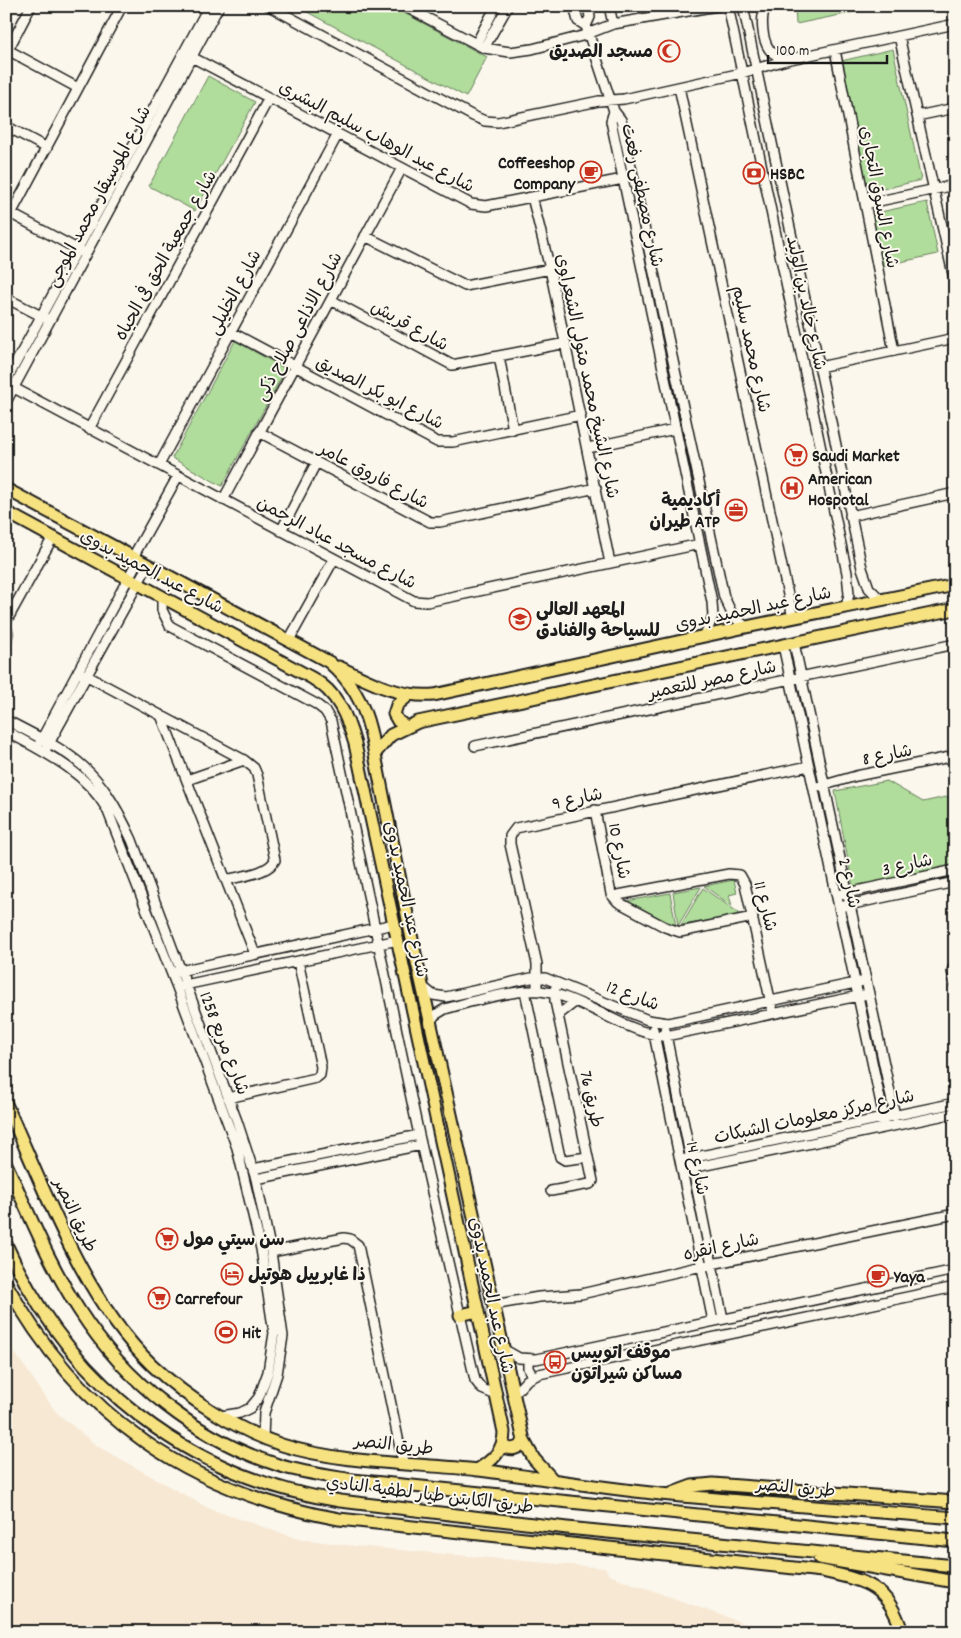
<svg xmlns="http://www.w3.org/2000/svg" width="961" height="1638" font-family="Dekko,'Playpen Sans Arabic',sans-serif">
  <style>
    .built { fill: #f7e8d4 }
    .green { fill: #b0dd9b; stroke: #667c5c }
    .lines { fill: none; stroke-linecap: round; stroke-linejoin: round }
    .minor-casing { stroke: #1c1c1c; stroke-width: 12 }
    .major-casing { stroke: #1c1c1c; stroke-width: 15 }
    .minor { stroke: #fbf7ec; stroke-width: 9 }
    .major { stroke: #f7e281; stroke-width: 11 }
    .labels { text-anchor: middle; stroke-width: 4; stroke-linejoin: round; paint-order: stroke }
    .poi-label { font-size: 18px; font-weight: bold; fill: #1c1c1c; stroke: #fbf7ec; text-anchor: start }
    .street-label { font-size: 18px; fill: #1c1c1c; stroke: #fbf7ec }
  </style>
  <rect width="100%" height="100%" fill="#fbf7ec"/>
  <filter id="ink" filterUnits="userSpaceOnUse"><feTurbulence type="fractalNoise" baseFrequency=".02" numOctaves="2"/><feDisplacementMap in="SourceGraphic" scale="10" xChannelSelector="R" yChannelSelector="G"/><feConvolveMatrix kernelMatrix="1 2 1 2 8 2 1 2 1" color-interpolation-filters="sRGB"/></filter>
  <g filter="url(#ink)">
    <path class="built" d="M6,1340l50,72 41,34 113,63 86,29 48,7 261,23 4,7 145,52 -2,5h-746z"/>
    <path class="green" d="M296,6h95l96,51 -21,40z
      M795,6h89l-88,18z
      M893,49l28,131 -55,13 -29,-131z
      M208,76l47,26 -60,109 -46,-25z
      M927,202l11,52 -56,12 -11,-52z
      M235,341l51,28 -64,117 -50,-28z
      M887,781l36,21 32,-7v69l-102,23 -18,-96z
      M734,880l3,13 -8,2 3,11 -28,-20z
      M701,887l-23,39 -5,-34z
      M703,888l36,25 1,3 -59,9z
      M670,893l6,34 -49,-26z"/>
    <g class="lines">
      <g class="minor-casing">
        <path id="minor" d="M269,6l204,110 12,5 13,1 101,-21 25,-2 118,-26 44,-13 169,-36
          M404,6l80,42 26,4 22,-3 50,-13 31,-12 104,-18
          M574,6l4,15 8,5
          M609,6l4,18
          M728,6l119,567 2,21 -3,13
          M743,6l119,562 7,20 12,12
          M766,6c-6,11 -4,33 3,43 4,6 11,8 17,11
          M586,26l28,85 7,9 103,477 9,19 13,11
          M586,26l4,-9 -2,-11
          M899,36l56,247
          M476,44l20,-38
          M484,48l24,-42
          M6,49l72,39
          M8,50l23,-44
          M835,50l59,301
          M184,53l287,151 15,2 137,-27
          M679,87l114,531
          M614,111l-3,10 101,481 1,14 -8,20
          M917,116l38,-8
          M6,126l41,22
          M532,197l18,72 60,294
          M865,204l90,-19
          M6,211l75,40
          M11,214l111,-208
          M365,236l100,50 85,-17
          M6,298l39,20
          M331,300l121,65 114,-22
          M231,332l206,110h16l128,-27
          M499,356l14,74
          M819,367l136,-29
          M6,381l203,-375
          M14,388l400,213 13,1 273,-58
          M6,402l213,-396
          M89,429l180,-331
          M259,432l171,90h10l156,-34
          M588,448l87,-19
          M159,465l179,-331
          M223,500l179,-332
          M850,516l105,-23
          M281,531l35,-68
          M133,557l45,-81
          M162,596v14l8,16 146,78 9,7 6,10 88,414 56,245 7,9 14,6
          M6,622l47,-85
          M6,626l2,7 -2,11
          M289,640l45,-81
          M794,643l103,482
          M783,645l103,482
          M78,671l166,89 10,8 3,7 18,85c-7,14 -35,16 -49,20
          M161,715l94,239
          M6,720c70,36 92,46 126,120l105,281 19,58 15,73 12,84 -6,38 -13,39 -1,25
          M6,731c38,21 78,39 101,78l70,178 60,161 24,101 13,84 -6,39 -9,25 -9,11 -10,5 -19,3
          M40,742l98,-182
          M475,746l480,-102
          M47,747l101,-182
          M187,780l57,-20
          M821,786l35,-10 99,-20
          M595,810l16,84 7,8 47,25 15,5 73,-15
          M842,894l113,-24
          M613,896l116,-22 11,1 5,9 28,129
          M844,906l111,-24
          M955,963l-3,8 3,13
          M175,972l219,-48
          M180,986l218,-46
          M423,987l10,8 13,2 85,-19h14l103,42 20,3 192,-41
          M525,991l35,166 5,3 23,-3
          M537,991v-27l-27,-120v-8l6,-8 293,-62
          M558,1015l17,-13
          M430,1022l5,-7 10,-6c23,-7 72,-20 95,-18 40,4 88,44 126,45l197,-41
          M653,1029l60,292
          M665,1030l58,289
          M228,1098l88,-20 4,-3 1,-8 -23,-106
          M686,1159l269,-56
          M253,1169l166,-34
          M687,1169l268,-56
          M256,1179l165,-34
          M551,1191l39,-7 3,-3 -38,-180v-12
          M271,1252l73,-14 6,1 8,6 45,217
          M493,1305l46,-8 42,-3 121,-28 253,-52
          M503,1349l16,9 17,1 419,-89
          M528,1360v8l5,9
          M513,1395l14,-15 12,-6 416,-87"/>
      </g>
      <g class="major-casing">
        <path id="major" d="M6,489l323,173c22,19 34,40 41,68l44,219 110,492 10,18 19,21
          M6,512l306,166c26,15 35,38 43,66l149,688c0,19 -12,29 -27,38
          M339,667c31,15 60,31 95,28l312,-68 209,-42
          M405,726l-7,-5 -4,-7 3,-9 12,-10
          M375,753l16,-18 27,-13 537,-113
          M6,1104c40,88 76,193 146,261 36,34 83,64 130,80 60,19 135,18 197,25 64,8 128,19 192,25 95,9 189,15 284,23
          M6,1164c23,49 43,100 73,146 46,72 118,129 199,155 25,8 50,11 75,15l602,61
          M6,1244c62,139 183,234 334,257l227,27 388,38
          M6,1283c73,134 184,209 333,236l483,52c44,10 66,14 80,61
          M460,1315l18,-4
          M503,1446c8,5 16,3 21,-5
          M673,1493l19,-7 21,-2 242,18
          M819,1558l136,24"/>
      </g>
      <use href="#minor" class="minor"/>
      <use href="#major" class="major"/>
    </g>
  </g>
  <defs>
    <g id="mosque-ring" transform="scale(1.125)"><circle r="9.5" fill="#fbf7ec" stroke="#c8321e" stroke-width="1.5"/><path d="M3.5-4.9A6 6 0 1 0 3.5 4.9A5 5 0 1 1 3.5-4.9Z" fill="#c8321e"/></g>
    <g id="cafe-ring" transform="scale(1.125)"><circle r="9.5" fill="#fbf7ec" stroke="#c8321e" stroke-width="1.5"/><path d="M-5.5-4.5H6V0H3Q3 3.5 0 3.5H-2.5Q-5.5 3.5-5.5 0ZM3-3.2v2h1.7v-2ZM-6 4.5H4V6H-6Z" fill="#c8321e"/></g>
    <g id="bank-ring" transform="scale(1.125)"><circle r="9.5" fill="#fbf7ec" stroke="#c8321e" stroke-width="1.5"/><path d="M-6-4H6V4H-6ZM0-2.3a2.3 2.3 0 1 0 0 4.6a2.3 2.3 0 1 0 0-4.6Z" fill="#c8321e"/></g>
    <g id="supermarket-ring" transform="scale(1.125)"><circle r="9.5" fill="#fbf7ec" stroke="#c8321e" stroke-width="1.5"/><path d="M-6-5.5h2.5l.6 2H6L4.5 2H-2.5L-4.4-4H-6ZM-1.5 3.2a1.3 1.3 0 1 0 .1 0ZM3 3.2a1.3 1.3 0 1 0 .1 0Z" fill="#c8321e"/></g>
    <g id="hospital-ring" transform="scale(1.125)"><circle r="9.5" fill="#fbf7ec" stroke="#c8321e" stroke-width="1.5"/><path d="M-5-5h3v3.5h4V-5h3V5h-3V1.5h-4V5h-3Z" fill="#c8321e"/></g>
    <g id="office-ring" transform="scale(1.125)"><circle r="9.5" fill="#fbf7ec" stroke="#c8321e" stroke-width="1.5"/><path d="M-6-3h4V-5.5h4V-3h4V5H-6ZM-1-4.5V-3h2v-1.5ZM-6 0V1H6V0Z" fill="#c8321e"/></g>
    <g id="university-ring" transform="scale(1.125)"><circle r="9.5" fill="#fbf7ec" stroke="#c8321e" stroke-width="1.5"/><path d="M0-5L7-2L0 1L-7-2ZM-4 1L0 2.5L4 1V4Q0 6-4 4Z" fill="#c8321e"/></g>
    <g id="hotel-ring" transform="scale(1.125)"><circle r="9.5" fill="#fbf7ec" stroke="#c8321e" stroke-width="1.5"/><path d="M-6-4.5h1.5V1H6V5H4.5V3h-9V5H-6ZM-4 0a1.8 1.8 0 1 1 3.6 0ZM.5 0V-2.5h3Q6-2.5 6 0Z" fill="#c8321e"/></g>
    <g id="stadium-ring" transform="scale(1.125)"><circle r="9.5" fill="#fbf7ec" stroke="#c8321e" stroke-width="1.5"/><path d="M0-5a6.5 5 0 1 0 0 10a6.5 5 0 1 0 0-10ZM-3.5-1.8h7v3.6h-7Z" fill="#c8321e"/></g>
    <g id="bus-ring" transform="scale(1.125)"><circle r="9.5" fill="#fbf7ec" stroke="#c8321e" stroke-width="1.5"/><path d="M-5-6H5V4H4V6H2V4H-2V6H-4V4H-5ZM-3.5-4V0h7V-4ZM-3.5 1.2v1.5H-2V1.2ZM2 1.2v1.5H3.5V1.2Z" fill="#c8321e"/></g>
  </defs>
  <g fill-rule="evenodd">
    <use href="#mosque-ring" x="669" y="51"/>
    <use href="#cafe-ring" x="591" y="172"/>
    <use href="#bank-ring" x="754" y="173"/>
    <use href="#supermarket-ring" x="796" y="455"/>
    <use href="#hospital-ring" x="792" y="488"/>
    <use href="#office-ring" x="736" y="510"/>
    <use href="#university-ring" x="520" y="619"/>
    <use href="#supermarket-ring" x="167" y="1239"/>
    <use href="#hotel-ring" x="232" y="1274"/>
    <use href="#cafe-ring" x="878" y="1276"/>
    <use href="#supermarket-ring" x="159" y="1298"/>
    <use href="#stadium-ring" x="226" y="1332"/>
    <use href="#bus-ring" x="555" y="1362"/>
  </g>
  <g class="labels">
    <g class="poi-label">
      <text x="653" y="57" text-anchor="end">مسجد الصديق</text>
      <text x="575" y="168" text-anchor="end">Coffeeshop<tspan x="575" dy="21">Company</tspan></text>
      <text x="770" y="179">HSBC</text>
      <text x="812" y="461">Saudi Market</text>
      <text x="808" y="484">American<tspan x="808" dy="21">Hospotal</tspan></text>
      <text x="720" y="506" text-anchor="end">أكاديمية<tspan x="720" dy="21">طيران ATP</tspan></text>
      <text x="536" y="615">المعهد العالى<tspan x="536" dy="21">للسياحة والفنادق</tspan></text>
      <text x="183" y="1245">سن سيتي مول</text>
      <text x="248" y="1280">ذا غابرييل هوتيل</text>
      <text x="894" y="1282">Yaya</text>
      <text x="175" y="1304">Carrefour</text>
      <text x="242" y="1338">Hit</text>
      <text x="571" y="1358">موقف اتوبيس<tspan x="571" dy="21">مساكن شيراتون</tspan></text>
    </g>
    <g class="street-label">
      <text transform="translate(377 136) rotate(28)" y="6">شارع عبد الوهاب سليم البشرى</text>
      <text transform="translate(643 195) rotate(78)" y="6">شارع مصطفى رفعت</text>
      <text transform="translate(98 196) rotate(-62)" y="6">شارع الموسيقار محمد الموجى</text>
      <text transform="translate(880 197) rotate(79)" y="6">شارع السوق التجارى</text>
      <text transform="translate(165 255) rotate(-61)" y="6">شارع جمعية الحق فى الحياه</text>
      <text transform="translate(234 292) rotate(-62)" y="6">شارع الخليلى</text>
      <text transform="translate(807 303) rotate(78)" y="6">شارع خالد بن الوليد</text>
      <text transform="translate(410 325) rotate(29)" y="6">شارع قريش</text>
      <text transform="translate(298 326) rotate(-62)" y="6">شارع الاذاعى صلاح ذكى</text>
      <text transform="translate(752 349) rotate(78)" y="6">شارع محمد سليم</text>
      <text transform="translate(588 376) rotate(78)" y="6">شارع الشيخ محمد متولى الشعراوى</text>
      <text transform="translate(380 392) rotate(27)" y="6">شارع ابو بكر الصديق</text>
      <text transform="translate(374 475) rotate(28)" y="6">شارع فاروق عامر</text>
      <text transform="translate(337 542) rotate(28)" y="6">شارع مسجد عباد الرحمن</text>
      <text transform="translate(152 571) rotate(28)" y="6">شارع عبد الحميد بدوى</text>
      <text transform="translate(753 608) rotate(-12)" y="6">شارع عبد الحميد بدوى</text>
      <text transform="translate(712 679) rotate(-12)" y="6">شارع مصر للتعمير</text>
      <text transform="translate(887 754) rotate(-11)" y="6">شارع 8</text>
      <text transform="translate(577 798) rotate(-12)" y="6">شارع 9</text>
      <text transform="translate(620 851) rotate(79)" y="6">شارع 10</text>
      <text transform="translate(907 864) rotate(-12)" y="6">شارع 3</text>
      <text transform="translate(850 883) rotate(78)" y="6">شارع 2</text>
      <text transform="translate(407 899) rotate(78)" y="6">شارع عبد الحميد بدوى</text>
      <text transform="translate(766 906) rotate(76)" y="6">شارع 11</text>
      <text transform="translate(633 995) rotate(21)" y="6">شارع 12</text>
      <text transform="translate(225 1043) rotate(69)" y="6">شارع مربع 1258</text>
      <text transform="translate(592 1099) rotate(78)" y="6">طريق 76</text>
      <text transform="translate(814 1116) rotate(-12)" y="6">شارع مركز معلومات الشبكات</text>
      <text transform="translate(698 1168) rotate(78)" y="6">شارع 14</text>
      <text transform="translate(76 1215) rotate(65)" y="6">طريق النصر</text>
      <text transform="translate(721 1246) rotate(-12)" y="6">شارع انقره</text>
      <text transform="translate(492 1295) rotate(78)" y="6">شارع عبد الحميد بدوى</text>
      <text transform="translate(394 1444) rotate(6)" y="6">طريق النصر</text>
      <text transform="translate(796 1487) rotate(5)" y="6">طريق النصر</text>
      <text transform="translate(430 1494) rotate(7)" y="6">طريق الكابتن طيار لطفية النادي</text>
    </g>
  </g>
  <rect width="961" height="1638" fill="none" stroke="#fbf7ec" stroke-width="25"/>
  <rect x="12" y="12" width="936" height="1613" fill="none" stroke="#1c1c1c" stroke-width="2" filter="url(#ink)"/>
  <path d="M768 55v8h119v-8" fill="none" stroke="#1c1c1c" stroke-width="2.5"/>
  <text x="776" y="55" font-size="15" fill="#1c1c1c" stroke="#fbf7ec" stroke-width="4" paint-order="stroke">100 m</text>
</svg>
